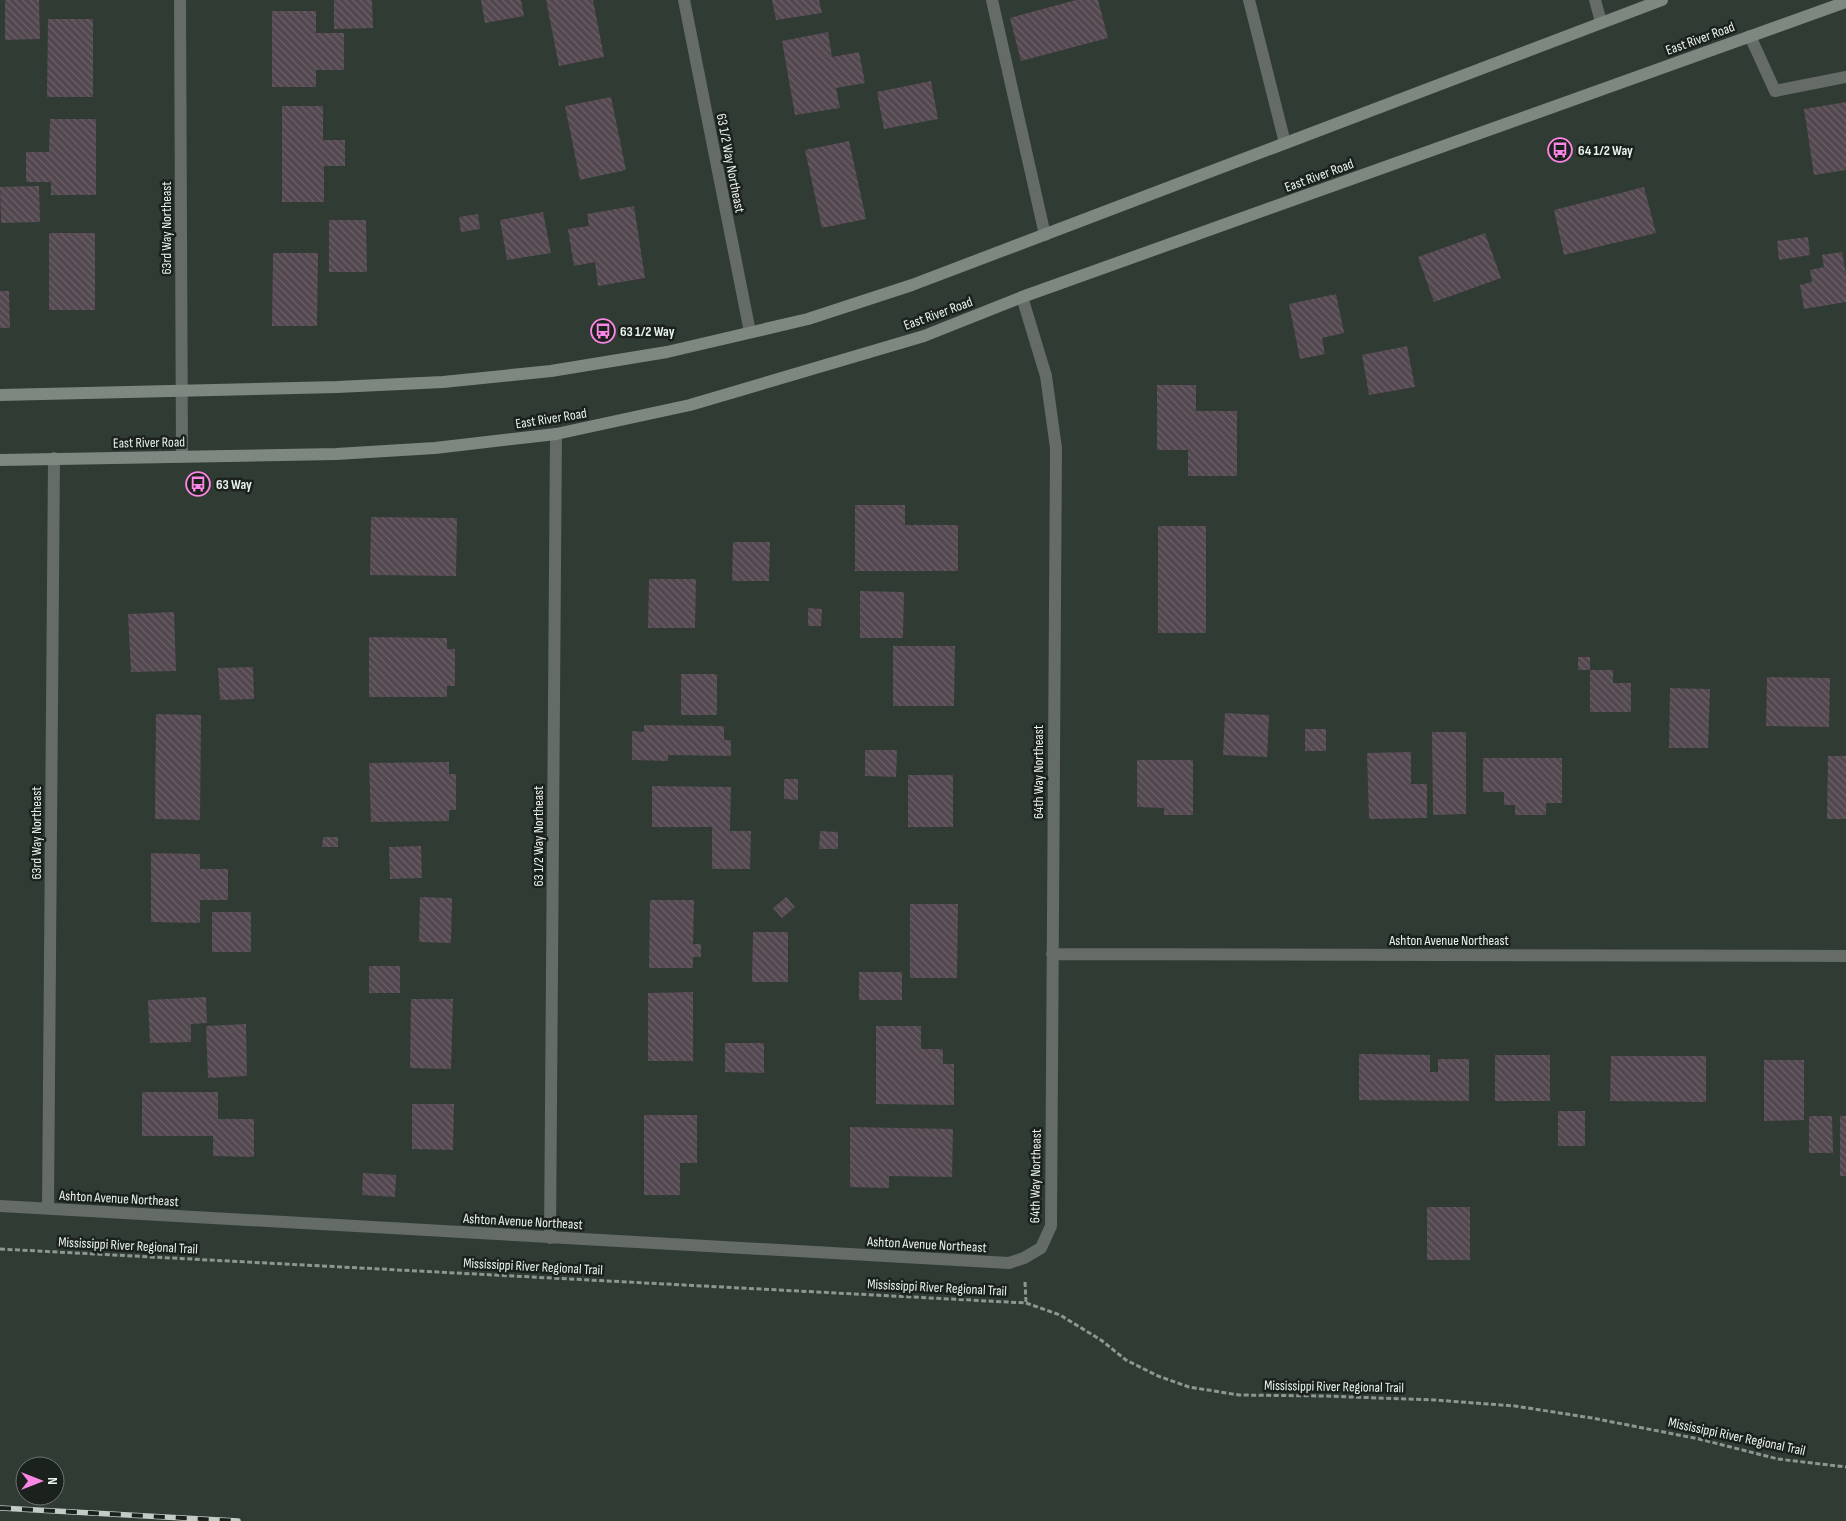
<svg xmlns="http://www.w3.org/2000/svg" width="1846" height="1521" font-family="'Sofia Sans Condensed',sans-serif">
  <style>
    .building { fill: url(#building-back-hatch) }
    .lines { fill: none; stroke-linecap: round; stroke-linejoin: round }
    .path { stroke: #8d9790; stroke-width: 3; stroke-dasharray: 5 2.5; stroke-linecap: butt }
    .lane { stroke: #656b67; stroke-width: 12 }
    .street { stroke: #656b67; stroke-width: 12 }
    .secondary { stroke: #7e8881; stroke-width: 12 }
    .rail-casing { stroke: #c4ccc6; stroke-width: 5.5 }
    .rail { stroke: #1b211d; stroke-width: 4; stroke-dasharray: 11; stroke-linecap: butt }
    .labels { text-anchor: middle; stroke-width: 5; stroke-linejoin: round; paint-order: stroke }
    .street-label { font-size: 14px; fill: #eaf2ec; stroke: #1b211d }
    .poi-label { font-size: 14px; font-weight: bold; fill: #eaf2ec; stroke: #1b211d; text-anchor: start }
  </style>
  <defs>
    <pattern id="building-back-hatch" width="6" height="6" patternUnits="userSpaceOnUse" patternTransform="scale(1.25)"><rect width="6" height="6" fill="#534750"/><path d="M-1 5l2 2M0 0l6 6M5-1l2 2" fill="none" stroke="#6c6269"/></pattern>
  </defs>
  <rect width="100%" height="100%" fill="#2f3b33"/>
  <path class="building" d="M5,0h34l1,39 -35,1z
    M334,0h38l1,28 -39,1z
    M481,0h40l3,16 -39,7z
    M546,0h47l11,57 -45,9z
    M772,0h47l3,13 -46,7z
    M1076,0h22l10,38 -87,23 -11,-43z
    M272,11h44v22h28v37h-28v17h-44z
    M48,19h45v78h-46z
    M828,32l4,25 27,-5 6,31 -29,5 4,20 -45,7 -13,-74z
    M931,81l7,38 -54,10 -7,-37z
    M611,97l15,73 -46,10 -15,-74z
    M1846,102v68l-32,5 -10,-66z
    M282,106h41v34h22v26h-21v36h-42z
    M50,119h46v76h-45v-13h-25v-30h23z
    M849,141l17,78 -44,9 -17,-78z
    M39,186l1,36 -39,1 -1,-36z
    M1644,187l12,46 -92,22 -10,-45z
    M634,206l11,72 -47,8 -3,-24 -21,4 -6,-37 21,-3 -2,-12z
    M543,212l8,41 -44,7 -7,-40z
    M478,214l2,15 -19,3 -2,-15z
    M329,220h37l1,52h-38z
    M49,233h46v77h-46z
    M1485,233l16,45 -67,24 -16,-45z
    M1808,237l2,18 -31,5 -2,-19z
    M1842,252l4,22v28l-42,7 -4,-24 12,-3 -2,-12 14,-3 -2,-12z
    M273,253h45l-1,73h-45z
    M0,291h9l1,37h-10z
    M1336,294l8,39 -22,5 3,16 -25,5 -11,-55z
    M1407,346l8,41 -46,8 -7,-40z
    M1157,385h39v26h41v65h-49v-26h-31z
    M855,505h50v20h53v46h-103z
    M371,517l86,1 -1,58 -86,-1z
    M1158,526h48v107h-48z
    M733,542h37l-1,39h-37z
    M649,579h47l-1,49h-47z
    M860,591l44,1 -1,46h-43z
    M808,608l14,1 -1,17h-13z
    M174,612l2,59 -45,1 -3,-58z
    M369,637l78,1v11h8v37h-8v11h-78z
    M893,646h62l-1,60h-61z
    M1578,657h12v13h-12z
    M253,667l1,32 -34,1 -2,-32z
    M1590,670h23v13h18v29h-41z
    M681,674h36v41h-36z
    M1767,677l63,1 -1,49 -63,-1z
    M1670,688l40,1 -2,59h-39z
    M1225,713l44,2 -2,42 -44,-2z
    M156,714l45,1 -1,105 -45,-1z
    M644,725l80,1v14h7v16l-63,-1v6l-36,-1v-29l12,1z
    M1305,729h21v22h-21z
    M1432,732h34v82l-33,1z
    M865,750h32l-1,27 -31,-1z
    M1411,752v32h16v34l-58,1 -2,-66z
    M1828,756h18v63h-19z
    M1483,758h79v45h-16v12h-31v-10h-11v-13h-21z
    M1137,760h56v55h-29v-7l-27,-1z
    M449,762v12h7v36h-7v11l-78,1 -2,-59z
    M908,775h45v52h-45z
    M784,779h14v21l-14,-1z
    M652,786l79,1 -1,44h21l-1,38h-38v-42h-60z
    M820,831l18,1v17h-19z
    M323,837h15v10h-16z
    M421,846l1,32 -32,1 -1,-32z
    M151,853l49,1v15h28v31h-28v23l-49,-1z
    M420,897l32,1 -1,45 -32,-1z
    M786,897l9,10 -13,11 -9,-10z
    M650,900h44l-1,44h8v13h-8v11h-44z
    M910,904h48l-1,74h-47z
    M212,912h39v40h-39z
    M753,932h35v50h-36z
    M369,966h31v27h-31z
    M859,972h43v28h-43z
    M693,992v69h-45v-68z
    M206,997l1,26 -16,1v18l-41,1 -2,-43z
    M411,999h42l-2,70 -41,-1z
    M246,1024l1,52 -39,2 -2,-52z
    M876,1026h45v23h22v15h11v41l-78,-1z
    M725,1043h39v30l-39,-1z
    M1359,1054l71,1v17h8v-13h31v42l-110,-1z
    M1495,1055h55v46h-55z
    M1611,1056h95v46l-96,-1z
    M1764,1060h40v60l-40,1z
    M142,1092h76v27h36v38l-41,-1v-20h-71z
    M412,1104h42l-1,46 -41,-1z
    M1558,1111h27v35h-27z
    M644,1115h53v48h-17v32h-36z
    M1809,1116h23l1,37h-24z
    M1840,1116h6v60h-6z
    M850,1127l103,2 -1,48 -63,-1v12l-39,-1z
    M363,1173l33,2 -1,22 -33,-2z
    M1427,1207h43v53h-43z"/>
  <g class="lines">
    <path class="path" d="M0,1249l1026,54 34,12 41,25 25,20 32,16 31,11 50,8 85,1 111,4 80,6 77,12 107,21 79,20 68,8
      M1025,1282l1,21"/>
    <path class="lane" d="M992,0l53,235
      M1249,0l36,143
      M1750,36l25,55 71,-14"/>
    <path class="street" d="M180,0l2,456
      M684,0l66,332
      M1595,0l6,22
      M1052,954l794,2
      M0,1206l1009,57 15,-5 17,-10 10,-22 5,-778 -10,-72 -24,-79
      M48,1208l6,-750
      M550,1238l6,-804"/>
    <path class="secondary" d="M0,395l337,-8 106,-5 108,-11 116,-19 141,-33 104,-34 750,-285
      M0,460l336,-6 99,-6 121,-14 134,-29 234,-69 98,-39 824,-295"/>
    <g class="rail-casing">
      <path id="rail" d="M0,1508l238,13"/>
    </g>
    <use href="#rail" class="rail"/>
  </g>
  <defs>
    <g id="bus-ring" transform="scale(1.25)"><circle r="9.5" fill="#1b211d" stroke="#fc86e4" stroke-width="1.5"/><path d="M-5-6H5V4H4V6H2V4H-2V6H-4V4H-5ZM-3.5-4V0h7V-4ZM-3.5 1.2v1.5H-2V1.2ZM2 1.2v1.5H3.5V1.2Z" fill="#fc86e4"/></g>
  </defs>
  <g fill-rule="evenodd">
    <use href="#bus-ring" x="1560" y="150"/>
    <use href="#bus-ring" x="603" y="331"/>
    <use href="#bus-ring" x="198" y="484"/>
  </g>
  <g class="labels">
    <g class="street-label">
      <text transform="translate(1700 38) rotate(-20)" y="5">East River Road</text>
      <text transform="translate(731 163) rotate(79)" y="5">63 1/2 Way Northeast</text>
      <text transform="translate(1319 175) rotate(-20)" y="5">East River Road</text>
      <text transform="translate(166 228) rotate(-90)" y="5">63rd Way Northeast</text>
      <text transform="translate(938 313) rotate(-20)" y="5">East River Road</text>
      <text transform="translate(551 418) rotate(-9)" y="5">East River Road</text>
      <text transform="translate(149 442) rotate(-1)" y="5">East River Road</text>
      <text transform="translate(1038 772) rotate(-90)" y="5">64th Way Northeast</text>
      <text transform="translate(36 833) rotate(-90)" y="5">63rd Way Northeast</text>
      <text transform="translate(538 836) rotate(-90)" y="5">63 1/2 Way Northeast</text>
      <text x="1449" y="945">Ashton Avenue Northeast</text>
      <text transform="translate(1035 1176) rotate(-89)" y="5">64th Way Northeast</text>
      <text transform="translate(119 1198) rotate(3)" y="5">Ashton Avenue Northeast</text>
      <text transform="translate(523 1221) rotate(3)" y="5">Ashton Avenue Northeast</text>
      <text transform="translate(927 1244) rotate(3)" y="5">Ashton Avenue Northeast</text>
      <text transform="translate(128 1245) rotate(3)" y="5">Mississippi River Regional Trail</text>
      <text transform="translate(533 1266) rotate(3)" y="5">Mississippi River Regional Trail</text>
      <text transform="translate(937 1287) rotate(3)" y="5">Mississippi River Regional Trail</text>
      <text transform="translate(1334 1386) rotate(1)" y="5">Mississippi River Regional Trail</text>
      <text transform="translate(1737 1436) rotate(12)" y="5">Mississippi River Regional Trail</text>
    </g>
    <g class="poi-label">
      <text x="1578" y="155">64 1/2 Way</text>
      <text x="620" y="336">63 1/2 Way</text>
      <text x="216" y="489">63 Way</text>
    </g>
  </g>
  <g transform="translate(40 1481) rotate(90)"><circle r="24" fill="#1b211d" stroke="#6e7570"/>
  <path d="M0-4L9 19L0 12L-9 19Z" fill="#fc86e4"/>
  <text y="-8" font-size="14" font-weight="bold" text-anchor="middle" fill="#eaf2ec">N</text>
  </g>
</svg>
